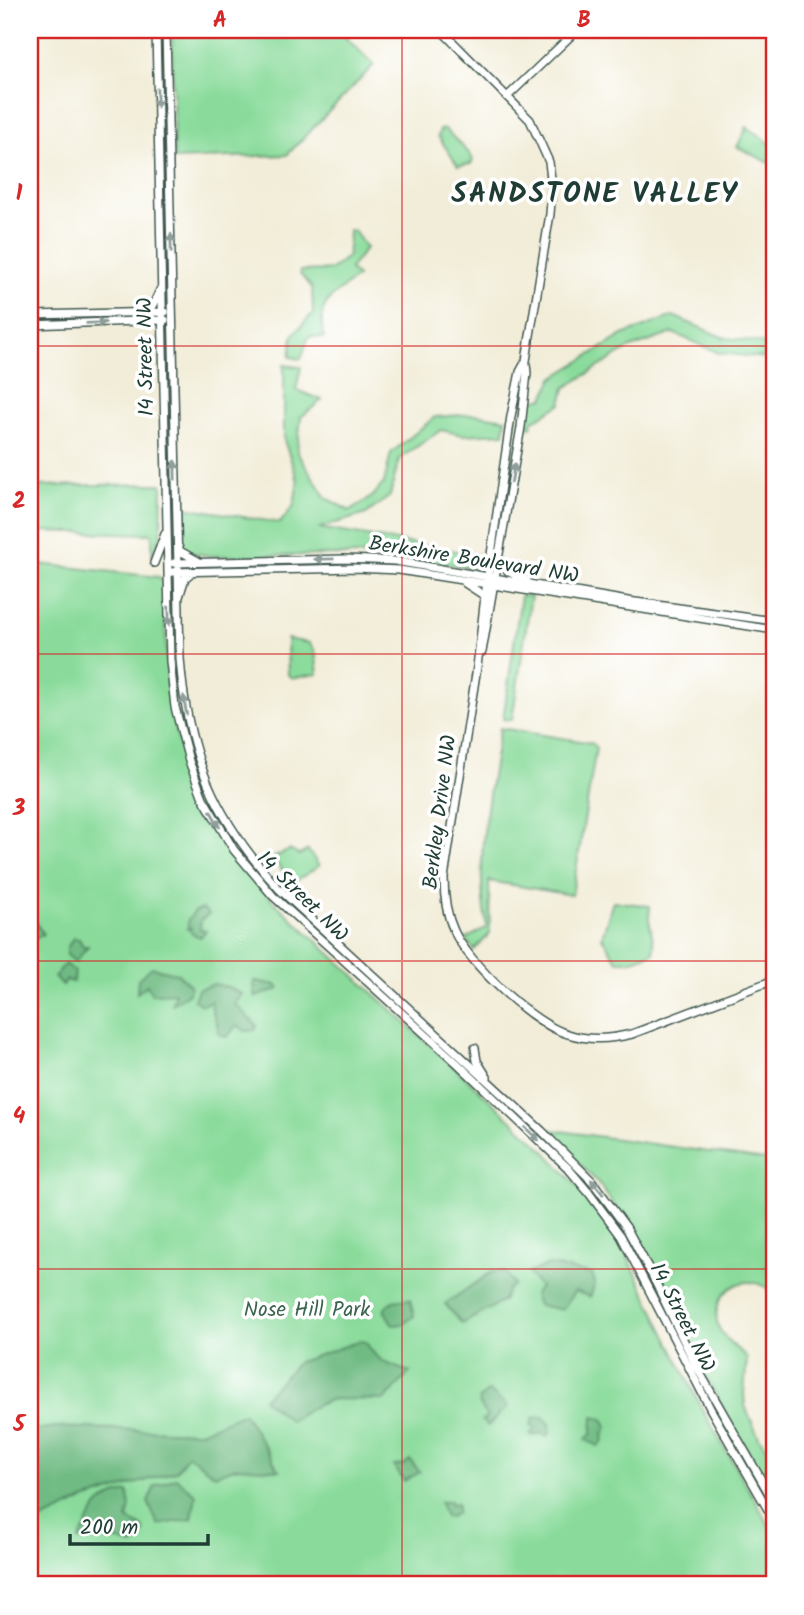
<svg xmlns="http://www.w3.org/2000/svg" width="804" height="1615" font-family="Kalam,sans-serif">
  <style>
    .green { fill: #8adb9b; stroke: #548c68; stroke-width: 2 }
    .forest { fill: #6fbb83; stroke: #477c5c; stroke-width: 2 }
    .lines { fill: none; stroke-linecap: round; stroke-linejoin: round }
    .secondary-casing { stroke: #3f574d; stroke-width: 10 }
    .secondary { stroke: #fff; stroke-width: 7 }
    .oneway { fill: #8f9e9a }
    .grid { fill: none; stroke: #d62828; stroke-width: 2; stroke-opacity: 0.55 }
    .labels { text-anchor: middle; stroke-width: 7; stroke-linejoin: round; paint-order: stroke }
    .street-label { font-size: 21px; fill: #1f3d34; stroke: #fff }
    .park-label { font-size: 21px; fill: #3a644e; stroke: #fff }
    .district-label { font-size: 28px; font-weight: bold; letter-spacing: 2px; fill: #1f3d34; stroke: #fff }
    .neatline { fill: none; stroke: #d62828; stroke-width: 2.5 }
    .grid-label { font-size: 23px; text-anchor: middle; font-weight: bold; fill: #d62828 }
  </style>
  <rect width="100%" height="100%" fill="#fff"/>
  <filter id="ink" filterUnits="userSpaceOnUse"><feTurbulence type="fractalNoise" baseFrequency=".0143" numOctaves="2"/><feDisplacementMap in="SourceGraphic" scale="14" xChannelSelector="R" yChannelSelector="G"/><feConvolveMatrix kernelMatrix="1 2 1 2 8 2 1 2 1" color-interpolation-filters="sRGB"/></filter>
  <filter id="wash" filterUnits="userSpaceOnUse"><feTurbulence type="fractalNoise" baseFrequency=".00686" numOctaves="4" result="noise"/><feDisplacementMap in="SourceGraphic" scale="28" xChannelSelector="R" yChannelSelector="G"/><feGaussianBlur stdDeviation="1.57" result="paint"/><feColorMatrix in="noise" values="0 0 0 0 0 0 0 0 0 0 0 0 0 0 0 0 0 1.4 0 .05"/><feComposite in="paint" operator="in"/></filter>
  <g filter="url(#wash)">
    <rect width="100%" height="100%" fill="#f2edd8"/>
    <path class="green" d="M172,30h166l36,35 -87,90 -113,4z
      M747,127l27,19v19l-37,-18z
      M445,129l25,25 3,6 -2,4 -13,2 -20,-30 2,-6z
      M349,230l5,1 12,17 -16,21 7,8c-26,21 -41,24 -33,61l-15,-2 -8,23 -11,-2 3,-22 20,-22 -1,-25 -12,-14v-3l31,-1 17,-14z
      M673,316l49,21 52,8v14l-55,-6 -46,-20 -45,16 -63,39 -4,16 -28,17 -2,6 -7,-1 4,-24 16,-4 9,-20 70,-43z
      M284,365l17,2 -5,23 26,10 -21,17 -4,35 29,46 24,13 23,-15 11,-13 7,-30 44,-36 40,-3 31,5 -2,14 -41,2 -22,-5 -42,29 -9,37 -24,18 -47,14 167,28c-2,8 -4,11 -13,12l-80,-12 -33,-1 -148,1 -27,-4 -4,-5 -3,-41 102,17 14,-18 4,-24 -14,-41z
      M162,484l-1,52 -9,22v-24l-122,-3v-45z
      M30,563l129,14 5,7c2,44 1,90 9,134 14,72 52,130 100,183l268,246 50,54 35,52 77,158 71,122v52h-744z
      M521,595l10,1 -19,124 -9,-1z
      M287,639l22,4 6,8 3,23 -25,4 -5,-3z
      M500,728l92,15 4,5 -24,147 -83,-14 1,53 -16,16 -8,-11 21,-12c-14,-66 3,-133 13,-199z
      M290,850l9,5 9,-5 11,16 -22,14 -8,-2 -17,-20z
      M613,901l37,5 -1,13 5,27 -1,7 -23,8h-13l-15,-24z
      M546,1129l228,32v131c-8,-5 -16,-10 -25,-10 -24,0 -40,27 -29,48 6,11 18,19 27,28l-3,35 1,13 14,32 15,20v38l-76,-132 -50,-107 -20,-32 -29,-41z"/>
    <path class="forest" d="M30,899c6,15 2,20 13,35l-10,6v9l-3,2z
      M203,909l6,5 -8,6 -1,9 6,2 -6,6 -9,-4v-5l-3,1v-9l7,-9z
      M73,938l6,1 4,7h5l-13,16 -8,-7v-7z
      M65,964l10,8 -2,10 -7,-2 -3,6 -9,-9z
      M152,967l26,7 12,11 -1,8 -17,11 3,-11 -23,1 -5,-9 -10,8 1,-14z
      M254,981l22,4 3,4 -24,8z
      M215,984l15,4 12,6 -7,10 22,22 -2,4 -10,1 -8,-6 -10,12 -8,-3c-1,-13 -8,-21 -8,-33l-9,4 -8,-5 4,-11z
      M549,1265l43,9 3,9 -5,14 -15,-6 -13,19 -24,-5 -4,-11 6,-7 -12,-14z
      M501,1271l6,3 7,11 -6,4 -5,12 -41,23 -17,-20 47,-32z
      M410,1299l4,17 -11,8 -10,1 -9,-15 9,-9z
      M360,1341l6,1c9,19 25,24 44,30l-25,28 -52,-1 -16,6 -27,16 -27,-22 35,-37z
      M489,1391l19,15 -20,20 -6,-5 5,-5 -7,-11 -1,-6z
      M244,1413l35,57 -42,-3 -22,8 -27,-20 -12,16 -92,29 -46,22 -8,-12v-79l24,-4 146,5z
      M543,1417l7,7 -1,11 -4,1 -2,-3 -10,3 -3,-2 6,-6 -5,-2 2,-8z
      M593,1417l10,2 4,7 -4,10 1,4 -6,6 -12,-7 6,-6z
      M410,1460l10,12 -16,9 -10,-15 9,-1z
      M176,1478l20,17 -4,24 -34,6 -10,-23 7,-16z
      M128,1492l2,15 -3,12 16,8 1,6 -11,12 -25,-7 -29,2c14,-26 16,-43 49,-48z
      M450,1501l1,4 6,-1v9l-7,4h-5l-5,-15z"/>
  </g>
  <g filter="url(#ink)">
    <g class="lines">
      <g class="secondary-casing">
        <path id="secondary" d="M156,30l14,631 5,46 14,54 14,37 31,52 39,46 184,167 111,105 21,25 32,43 90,174 63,110
          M166,30l14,628c7,96 34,160 99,231l263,242 50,50 34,46 26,48 44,91 78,136
          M441,30l89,90 19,42 3,25 -2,27 -22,134 -2,13 -6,11 -9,44 -26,180 -8,71 -33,211c0,19 2,36 10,53 14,32 80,94 114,103 22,7 42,5 64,0l142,-54
          M508,96l69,-66
          M147,312l6,-7 7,-15
          M30,315l135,-3
          M30,325l135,-5
          M178,546l2,5 18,10
          M499,559l10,13 18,8
          M154,563l11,-29
          M174,563l171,-4 50,2 233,40 146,20
          M172,572l183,-4 44,2 375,60
          M465,583l20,13
          M179,597l6,-19 7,-6
          M482,652l39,-225 6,-54 -1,-9
          M475,1048l2,13 10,16"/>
      </g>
      <use href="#secondary" class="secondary"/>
    </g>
    <defs><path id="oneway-solid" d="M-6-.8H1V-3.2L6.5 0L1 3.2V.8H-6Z" transform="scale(1.75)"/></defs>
    <g class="oneway">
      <use href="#oneway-solid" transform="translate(157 98) rotate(89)"/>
      <use href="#oneway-solid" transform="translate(171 243) rotate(-91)"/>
      <use href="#oneway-solid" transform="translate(96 323) rotate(-2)"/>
      <use href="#oneway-solid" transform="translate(175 470) rotate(-91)"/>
      <use href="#oneway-solid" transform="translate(513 473) rotate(-80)"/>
      <use href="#oneway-solid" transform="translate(324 559) rotate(179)"/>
      <use href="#oneway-solid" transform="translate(169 616) rotate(88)"/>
      <use href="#oneway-solid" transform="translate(185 705) rotate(-99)"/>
      <use href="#oneway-solid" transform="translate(215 819) rotate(61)"/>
      <use href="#oneway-solid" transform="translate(532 1134) rotate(43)"/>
      <use href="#oneway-solid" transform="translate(597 1187) rotate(-129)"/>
    </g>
  </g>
  <path class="grid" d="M402,30v1555M30,346h744M30,654h744M30,961h744M30,1269h744"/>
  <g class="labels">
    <g class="street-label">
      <text transform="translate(145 357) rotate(-91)" y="7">14 Street NW</text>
      <text transform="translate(474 559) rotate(9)" y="7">Berkshire Boulevard NW</text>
      <text transform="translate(439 812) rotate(-83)" y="7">Berkley Drive NW</text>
      <text transform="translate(303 896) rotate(45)" y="7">14 Street NW</text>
      <text transform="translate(683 1317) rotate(63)" y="7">14 Street NW</text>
    </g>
    <g class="park-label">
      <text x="307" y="1316">Nose Hill Park</text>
    </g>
    <g class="district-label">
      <text x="595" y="202">SANDSTONE VALLEY</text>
    </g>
  </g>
  <rect width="804" height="1615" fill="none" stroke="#fff" stroke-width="77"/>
  <path d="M70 1534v10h138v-10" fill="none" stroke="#1f3d34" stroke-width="3.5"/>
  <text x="80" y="1534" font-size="21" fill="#1f3d34" stroke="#ffffff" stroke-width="5" paint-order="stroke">200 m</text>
  <rect x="38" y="38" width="728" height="1538" class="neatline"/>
  <g class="grid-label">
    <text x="220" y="27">A</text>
    <text x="584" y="27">B</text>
    <text x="19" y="200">1</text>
    <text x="19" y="508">2</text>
    <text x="19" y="815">3</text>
    <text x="19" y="1123">4</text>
    <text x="19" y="1431">5</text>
  </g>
</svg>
